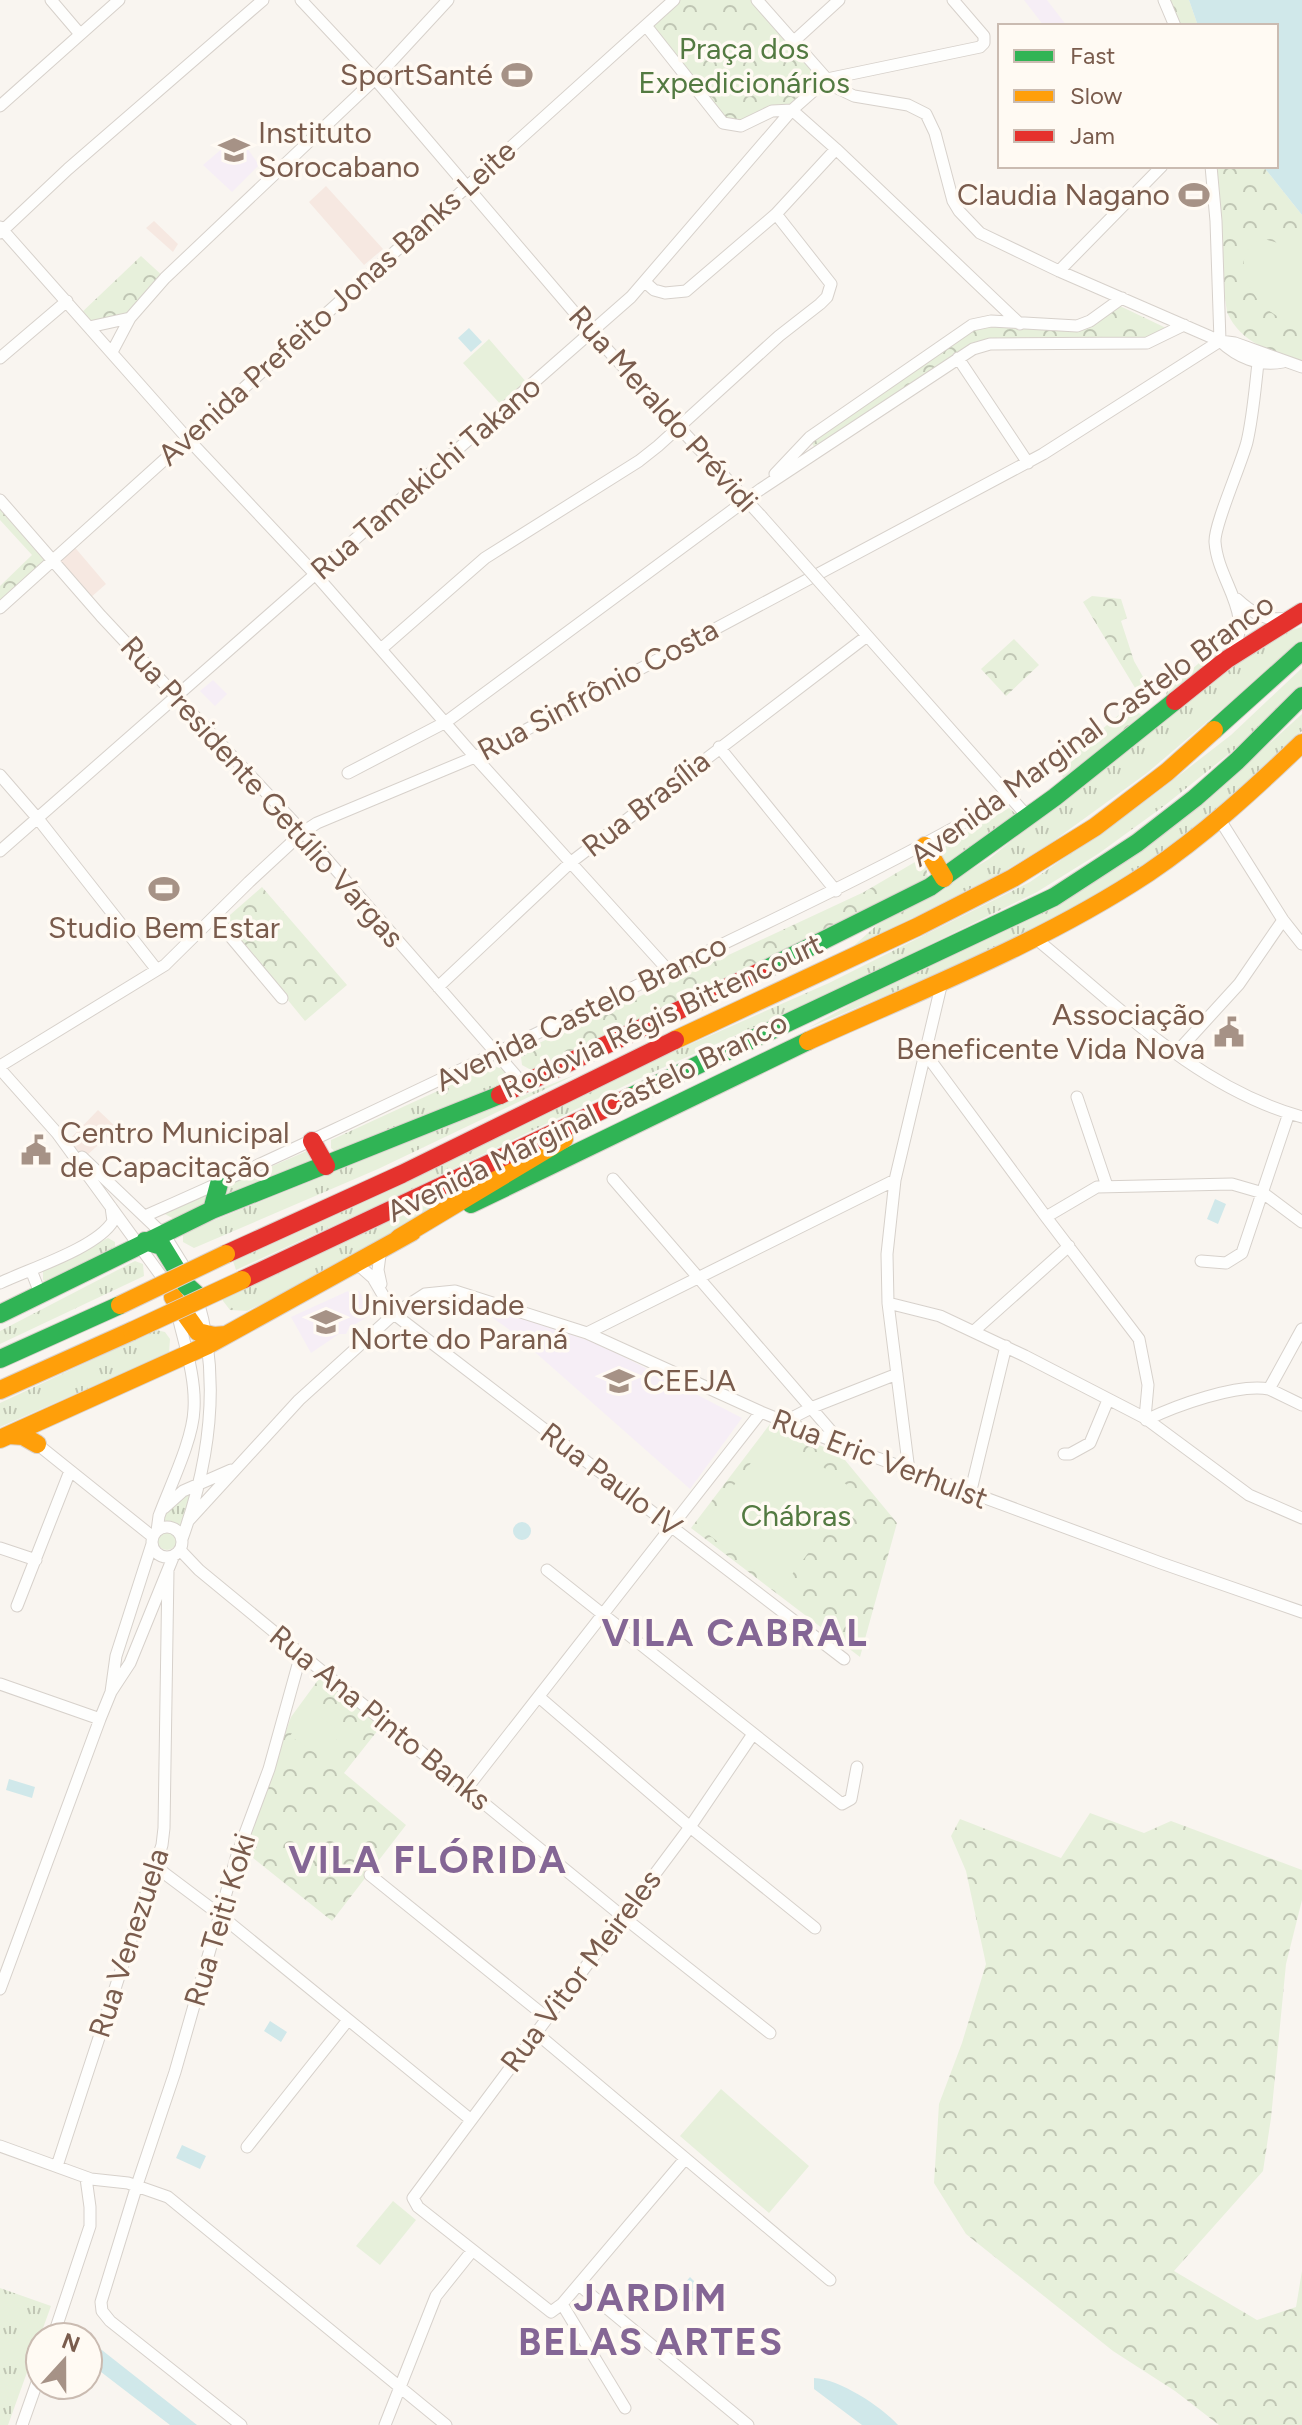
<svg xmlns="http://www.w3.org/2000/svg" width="1302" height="2425" font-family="Figtree,sans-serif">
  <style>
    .commercial { fill: #f6e8e1 }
    .education { fill: #f6eef6 }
    .grass { fill: url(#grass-tufts) }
    .forest { fill: url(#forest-crowns) }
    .garden { fill: #e7f0db }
    .water { fill: #d0e8ea }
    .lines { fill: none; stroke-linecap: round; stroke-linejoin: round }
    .street-casing { stroke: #d7d1cb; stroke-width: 13 }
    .fast-casing { stroke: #dad1cc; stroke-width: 20 }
    .slow-casing { stroke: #dad1cc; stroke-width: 20 }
    .jam-casing { stroke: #dad1cc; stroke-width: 20 }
    .street { stroke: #fefefd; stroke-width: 11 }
    .fast { stroke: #30b455; stroke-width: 18 }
    .slow { stroke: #ff9f0a; stroke-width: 18 }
    .jam { stroke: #e5322d; stroke-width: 18 }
    .street-bridge-casing { stroke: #d7d1cb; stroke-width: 13; stroke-linecap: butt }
    .slow-bridge-casing { stroke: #dad1cc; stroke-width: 20; stroke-linecap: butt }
    .street-bridge { stroke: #fefefd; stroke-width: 11 }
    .slow-bridge { stroke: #ff9f0a; stroke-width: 18 }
    .labels { text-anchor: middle; stroke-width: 7; stroke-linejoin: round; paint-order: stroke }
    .park-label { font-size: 30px; fill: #537a41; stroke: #fffaf3 }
    .poi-label { font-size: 30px; fill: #7a5c4d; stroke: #fffaf3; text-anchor: start }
    .street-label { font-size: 30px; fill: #7a5c4d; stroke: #fffaf3 }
    .district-label { font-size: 38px; font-weight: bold; letter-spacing: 2px; fill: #846695; stroke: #fffaf3 }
  </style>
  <defs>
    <pattern id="grass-tufts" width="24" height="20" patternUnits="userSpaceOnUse" patternTransform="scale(2)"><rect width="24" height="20" fill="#e7f0db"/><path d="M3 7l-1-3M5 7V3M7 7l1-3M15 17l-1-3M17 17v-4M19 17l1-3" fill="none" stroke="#c0c6b4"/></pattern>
    <pattern id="forest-crowns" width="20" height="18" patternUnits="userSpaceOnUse" patternTransform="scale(2)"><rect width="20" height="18" fill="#e7f0db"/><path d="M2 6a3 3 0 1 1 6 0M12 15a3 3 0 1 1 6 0" fill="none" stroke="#c0c6b4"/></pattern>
  </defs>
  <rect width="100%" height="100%" fill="#f9f5f0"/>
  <path class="commercial" d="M326,186l57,63 -19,16 -55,-63z
    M154,221l24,23 -5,8 -27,-24z
    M72,544l34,40 -17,15 -35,-39z
    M98,1110l19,18 -32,29 -17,-16z"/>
  <path class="education" d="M1024,0h23l20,26h-23z
    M238,135l21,30 -27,27 -29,-27z
    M213,680l14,14 -12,12 -15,-15z
    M348,1291l2,4 9,-4 13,23 -23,14 -3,6h-7l-28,19 -20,-36z
    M499,1310l100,34 143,74 -52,71 -179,-158 -25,-18z"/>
  <path class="grass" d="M1302,627v14l-155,132 -95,69 -49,30 -154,78 28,-25 112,-66 198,-159 91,-66z
    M1222,643l-4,14 -53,42 2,-8z
    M1302,668v19l-62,58 -76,61 -66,48 -61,38 -202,99 -184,82 -277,134 -138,63 -4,-12 416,-195 181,-80 201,-101 125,-88 76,-59z
    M1302,714v17l-8,7c-40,36 -79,77 -123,109 -109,80 -239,129 -363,181l52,-29 196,-94 173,-125z
    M1009,808l7,6 -67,50c-7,-4 -9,-9 -6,-17z
    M492,1066l8,2 7,5v11l-169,70 -7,-6v-8z
    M579,1073l-201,96 -184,79 -11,-6v-9z
    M307,1151l4,2v10l-82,35 -5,-3v-8z
    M477,1177c-69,57 -151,94 -230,134l-17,-1 -10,-13z
    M208,1192l-4,16 -28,12 -13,-7z
    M108,1238l7,4v5l-66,35 -6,-2v-9z
    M135,1261l8,3 1,12 -144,68v-13z
    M156,1330l9,2 5,7 -1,14 -169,74v-24z
    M195,1490l-14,45 -8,-9 -14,-1c7,-19 19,-26 36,-35z
    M0,2288l51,18 -43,119h-8z"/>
  <path class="forest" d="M676,0h88l61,79 -34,31 -60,15 -84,-98z
    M1165,0h24l9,26h-22z
    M1209,166h54l39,49v146c-31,-10 -61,-17 -75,-49l-13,-88z
    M141,256l24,22 -35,40 -41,9 -10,-12z
    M1120,306l46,22 -12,8 -16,3 -157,1 -15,7 -151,101 -4,-6 157,-110c34,-12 73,1 109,-2l12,-2z
    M0,500l52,60 -52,48v-22l32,-31 -32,-35z
    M1092,596l29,3 6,19 -6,3 13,40 16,28 -4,9 -6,-2 -57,-94z
    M1014,639l25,26 -33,31 -25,-27z
    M1128,707l16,9 -81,63 -2,-10 4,-8z
    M915,862l11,5 2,11 -12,10 -383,183 -11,-6 -1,-8 3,-7 340,-158z
    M262,887l85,98 -42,36 -82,-100z
    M770,1424l70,30 57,69 -37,134 -169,-129z
    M157 1540a10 10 0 1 1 20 0a10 10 0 1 1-20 0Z
    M321,1676l61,49 -38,48 62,52 -74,96 -89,-71 48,-133z
    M1090,1813l54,20 27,-12 131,49v30l-16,64 -15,154 -8,53 -89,100 83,49 39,-13 6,-36v154h-83l-44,-34 -62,-40 -147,-117 -32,-51 5,-79 23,-61 24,-79 -20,-93 -15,-35 9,-17 101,39z"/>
  <path class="garden" d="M1264,239l11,3 27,18v62c-41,5 -85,-70 -38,-83z
    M489,339l39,45 -26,22 -39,-43z
    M775,1431l80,60 -74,98 -80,-60z
    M308,1709l34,23 -18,27 -34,-23z
    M721,2089l88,77 -40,47 -89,-77z
    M393,2201l23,19 -36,45 -24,-19z"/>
  <path class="water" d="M1189,0h113v215l-39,-49h13v-140h-78z
    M469,328l13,14 -11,10 -13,-14z
    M1215,1199l11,5 -8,20 -11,-5z
    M513 1531a9 9 0 1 1 18 0a9 9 0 1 1-18 0Z
    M9,1779l26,8 -3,11 -26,-8z
    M270,2021l17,11 -6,10 -17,-11z
    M182,2145l24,11 -6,13 -24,-11z
    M690,2277l7,7 -5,6 6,5 -8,9 -13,-12z
    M74,2329l9,2 15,16 99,78h-27l-82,-63v-25h-19z
    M814,2378c25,1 67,28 84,47h-36l-48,-36z"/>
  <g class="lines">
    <g class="street-casing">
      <path id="street" d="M51,0l29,34
        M301,0l74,79 217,254 169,183
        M757,0l76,86 21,10 54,9 18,9 9,19 18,68 6,10 21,22 79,38 161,70c17,16 39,26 63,21
        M1164,0l11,26
        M647,27l76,96 18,3 31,-15 20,-1 44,39 184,175
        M793,42l46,-42
        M827,79l153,-32 4,-4v-7l-31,-36
        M0,106l119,-106
        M1211,166l5,55 4,120
        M0,227l187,211 128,136 160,183 193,213
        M0,233l68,-64 195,-169
        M1059,271l103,-105
        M645,282l9,8 11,3 21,-2 90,-77 60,-65
        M89,327l41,-9 35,-40 210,-199 73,-79
        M1220,341l15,2 67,24
        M112,352l18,-34
        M0,358l67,-57
        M958,358l70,105
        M775,474l35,-37 162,-112 19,-4 86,5 13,-5 32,-23
        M0,500l101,116 202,216 221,253
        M1237,599c14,13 29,23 49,19
        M840,605l188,212
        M0,608l674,-608
        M381,649l104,-91 154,-97 19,-15 121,-110 41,-32 7,-7 4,-13 -55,-70
        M1231,654c25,-41 -13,-71 -16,-112 -1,-17 26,-77 32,-100 6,-26 8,-53 11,-79
        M719,747l117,144
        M348,773l98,-51 315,-233 212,-140 17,-5 157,-1 37,-18
        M0,775l39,45 118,150
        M1220,820l63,100 19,24
        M0,851l631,-554 161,-187 35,-31
        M214,917l68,81
        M1035,938c82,67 162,150 267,179
        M438,987l132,-124 297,-227
        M925,1053l121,164 93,122 9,46 -3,33
        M1176,1053l63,-69 44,-64
        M0,1066l165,-101 84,-83 54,-50 14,-9 158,-66 568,-303 177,-113
        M0,1069l57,64 110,151
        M1077,1097l30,89
        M82,1157l83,79 23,37
        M613,1179l231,267
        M145,1216c166,-73 329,-153 493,-231 125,-61 251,-118 372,-189
        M1046,1217l51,-30 135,-3 31,9 39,29
        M1201,1261l25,2 16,-10 47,-140
        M355,1262l18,16 21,36 450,345
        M31,1270l9,23
        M0,1283c29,-14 97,-35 113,-62l-2,-14
        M381,1284l-3,-14 3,-22
        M888,1303l52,13 85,40 120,62 104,77 53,23
        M974,1331l95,-85
        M587,1333l308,-153
        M1269,1389l33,16
        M1146,1420c29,-14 91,-37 123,-31l33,-60
        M784,1422l29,-15 84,-33
        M37,1444l116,93
        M1064,1454h6l20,-11 18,-43
        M909,1471l-21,-168 -1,-49 8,-74 47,-198
        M970,1494l36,-148
        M164,1508l19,-17 48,-21
        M189,1520l110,-120 95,-86 31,-20 30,-3 132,42 174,79 84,34 316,117 141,49
        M152 1542a15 15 0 1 1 30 0a15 15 0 1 1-30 0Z
        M157,1531l2,-15c11,-30 34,-76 35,-107 2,-32 -10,-66 -17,-97
        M182,1539c28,-78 39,-162 15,-242
        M0,1548l36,12
        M180,1550l19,20 102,84 321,262 148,117
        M547,1570l295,234 9,-5 6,-32
        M17,1606l53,-135
        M0,1684l100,35
        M111,1692l5,-36 36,-112
        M539,1697l151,130 125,101
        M467,1788l294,-376
        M156,1867l64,48 250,204
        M370,1875l176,142
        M0,1989l100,-270 11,-27 19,-29 44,-108
        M535,2032l295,248
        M0,2146l91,33 37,4 40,14 278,228
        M247,2147l101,-127
        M685,2159l-123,145 -11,8 -133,-105 -5,-9 277,-371 63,-93
        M57,2166l105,-321 2,-17 4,-258
        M579,2285l169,140
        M562,2304l63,104
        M53,2337l37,-111v-19l-4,-29
        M22,2425l18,-51
        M241,2425l-131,-104 -8,-10 -1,-9 36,-117 38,-113 62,-217 32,-86 32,-115
        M385,2425l51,-129 36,-45"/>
    </g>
    <g class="fast-casing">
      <path id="fast" d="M1214,730l88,-79
        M762,971l168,-84 125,-90 120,-96
        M630,1097l424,-200 83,-54 58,-45 42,-37 65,-65
        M471,1204l337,-163
        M212,1210l7,-26
        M145,1241l17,5 24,39 10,9
        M0,1314l212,-104 288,-115
        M0,1359l120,-54"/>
    </g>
    <g class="slow-casing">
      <path id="slow" d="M925,846l19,32
        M675,1040l242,-113 96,-49 82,-51 72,-55 47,-42
        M808,1041c115,-52 234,-98 340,-168 56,-38 105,-83 154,-130
        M399,1238l165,-99
        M173,1297l25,35 16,4 12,-1
        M0,1390l132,-59
        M9,1435l14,1 14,8
        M0,1439l208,-94 204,-113"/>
    </g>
    <g class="jam-casing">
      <path id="jam" d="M1175,701l51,-41 76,-48
        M500,1095l262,-124
        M312,1141l14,25
        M226,1254l176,-80 273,-134
        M242,1280l388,-183"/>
    </g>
    <use href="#street" class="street"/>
    <use href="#fast" class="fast"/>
    <use href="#slow" class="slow"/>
    <use href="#jam" class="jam"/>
    <g class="street-bridge-casing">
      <path id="street-bridge" d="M761,516l79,89"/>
    </g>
    <g class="slow-bridge-casing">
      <path id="slow-bridge" d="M120,1305l106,-51
        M132,1331l110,-51"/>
    </g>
    <use href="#street-bridge" class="street-bridge"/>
    <use href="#slow-bridge" class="slow-bridge"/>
  </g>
  <defs>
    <g id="stadium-bare" transform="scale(2.4)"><path d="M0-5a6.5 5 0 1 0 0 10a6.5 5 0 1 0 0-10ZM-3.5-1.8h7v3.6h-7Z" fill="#a69286" stroke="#fffaf3" stroke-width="2.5" paint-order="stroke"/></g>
    <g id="university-bare" transform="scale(2.4)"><path d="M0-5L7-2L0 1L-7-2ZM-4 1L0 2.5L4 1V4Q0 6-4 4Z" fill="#a69286" stroke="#fffaf3" stroke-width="2.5" paint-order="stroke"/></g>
    <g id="civic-bare" transform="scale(2.4)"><path d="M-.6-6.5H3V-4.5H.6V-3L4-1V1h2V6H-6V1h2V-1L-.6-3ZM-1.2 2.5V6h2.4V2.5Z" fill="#a69286" stroke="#fffaf3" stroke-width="2.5" paint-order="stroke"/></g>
  </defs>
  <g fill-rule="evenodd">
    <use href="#stadium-bare" x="517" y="75"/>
    <use href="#university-bare" x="234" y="150"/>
    <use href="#stadium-bare" x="1194" y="195"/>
    <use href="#stadium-bare" x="164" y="889"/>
    <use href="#civic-bare" x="1229" y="1032"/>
    <use href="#civic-bare" x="36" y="1150"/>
    <use href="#university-bare" x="326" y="1322"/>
    <use href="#university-bare" x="619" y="1381"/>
  </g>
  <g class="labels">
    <g class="park-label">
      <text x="744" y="59">Praça dos<tspan x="744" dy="34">Expedicionários</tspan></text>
      <text x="796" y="1526">Chábras</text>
    </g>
    <g class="poi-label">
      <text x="493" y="85" text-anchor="end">SportSanté</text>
      <text x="258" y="143">Instituto<tspan x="258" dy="34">Sorocabano</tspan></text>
      <text x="1170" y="205" text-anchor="end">Claudia Nagano</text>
      <text x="164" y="938" text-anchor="middle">Studio Bem Estar</text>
      <text x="1205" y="1025" text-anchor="end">Associação<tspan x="1205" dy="34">Beneficente Vida Nova</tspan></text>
      <text x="60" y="1143">Centro Municipal<tspan x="60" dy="34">de Capacitação</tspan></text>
      <text x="350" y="1315">Universidade<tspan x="350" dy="34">Norte do Paraná</tspan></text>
      <text x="643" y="1391">CEEJA</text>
    </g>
    <g class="street-label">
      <text transform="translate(337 303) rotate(-42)" y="10">Avenida Prefeito Jonas Banks Leite</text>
      <text transform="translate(663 409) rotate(48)" y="10">Rua Meraldo Prévidi</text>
      <text transform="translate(426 478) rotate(-41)" y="10">Rua Tamekichi Takano</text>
      <text transform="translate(598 690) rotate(-28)" y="10">Rua Sinfrônio Costa</text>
      <text transform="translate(1092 730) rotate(-36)" y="10">Avenida Marginal Castelo Branco</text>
      <text transform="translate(262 792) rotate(48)" y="10">Rua Presidente Getúlio Vargas</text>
      <text transform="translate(646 804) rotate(-38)" y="10">Rua Brasília</text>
      <text transform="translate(581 1013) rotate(-26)" y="10">Avenida Castelo Branco</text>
      <text transform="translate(662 1016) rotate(-25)" y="10">Rodovia Régis Bittencourt</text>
      <text transform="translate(587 1117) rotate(-26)" y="10">Avenida Marginal Castelo Branco</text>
      <text transform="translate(880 1459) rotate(21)" y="10">Rua Eric Verhulst</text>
      <text transform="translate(611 1480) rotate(37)" y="10">Rua Paulo IV</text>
      <text transform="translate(380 1718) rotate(39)" y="10">Rua Ana Pinto Banks</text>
      <text transform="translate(220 1920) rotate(-73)" y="10">Rua Teiti Koki</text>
      <text transform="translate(129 1943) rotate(-72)" y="10">Rua Venezuela</text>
      <text transform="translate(581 1971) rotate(-53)" y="10">Rua Vitor Meireles</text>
    </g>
    <g class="district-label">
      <text x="735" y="1646">VILA CABRAL</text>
      <text x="428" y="1873">VILA FLÓRIDA</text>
      <text x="651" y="2311">JARDIM<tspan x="651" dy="44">BELAS ARTES</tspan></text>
    </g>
  </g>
  <rect x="998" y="24" width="280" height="144" fill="#fffaf3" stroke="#cabbb1" stroke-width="2"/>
  <rect x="1014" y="50" width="40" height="12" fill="#30b455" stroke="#cabbb1" stroke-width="2"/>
  <text x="1070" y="64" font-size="24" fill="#7a5c4d">Fast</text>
  <rect x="1014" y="90" width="40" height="12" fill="#ff9f0a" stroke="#cabbb1" stroke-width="2"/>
  <text x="1070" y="104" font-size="24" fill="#7a5c4d">Slow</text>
  <rect x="1014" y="130" width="40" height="12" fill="#e5322d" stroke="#cabbb1" stroke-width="2"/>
  <text x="1070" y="144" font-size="24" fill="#7a5c4d">Jam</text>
  <g transform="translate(64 2361) rotate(21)"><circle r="38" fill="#fffaf3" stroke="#cabbb1" stroke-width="2"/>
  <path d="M0-6L14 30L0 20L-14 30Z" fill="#a69286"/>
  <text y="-12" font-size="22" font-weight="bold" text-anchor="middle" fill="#7a5c4d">N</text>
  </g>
</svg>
